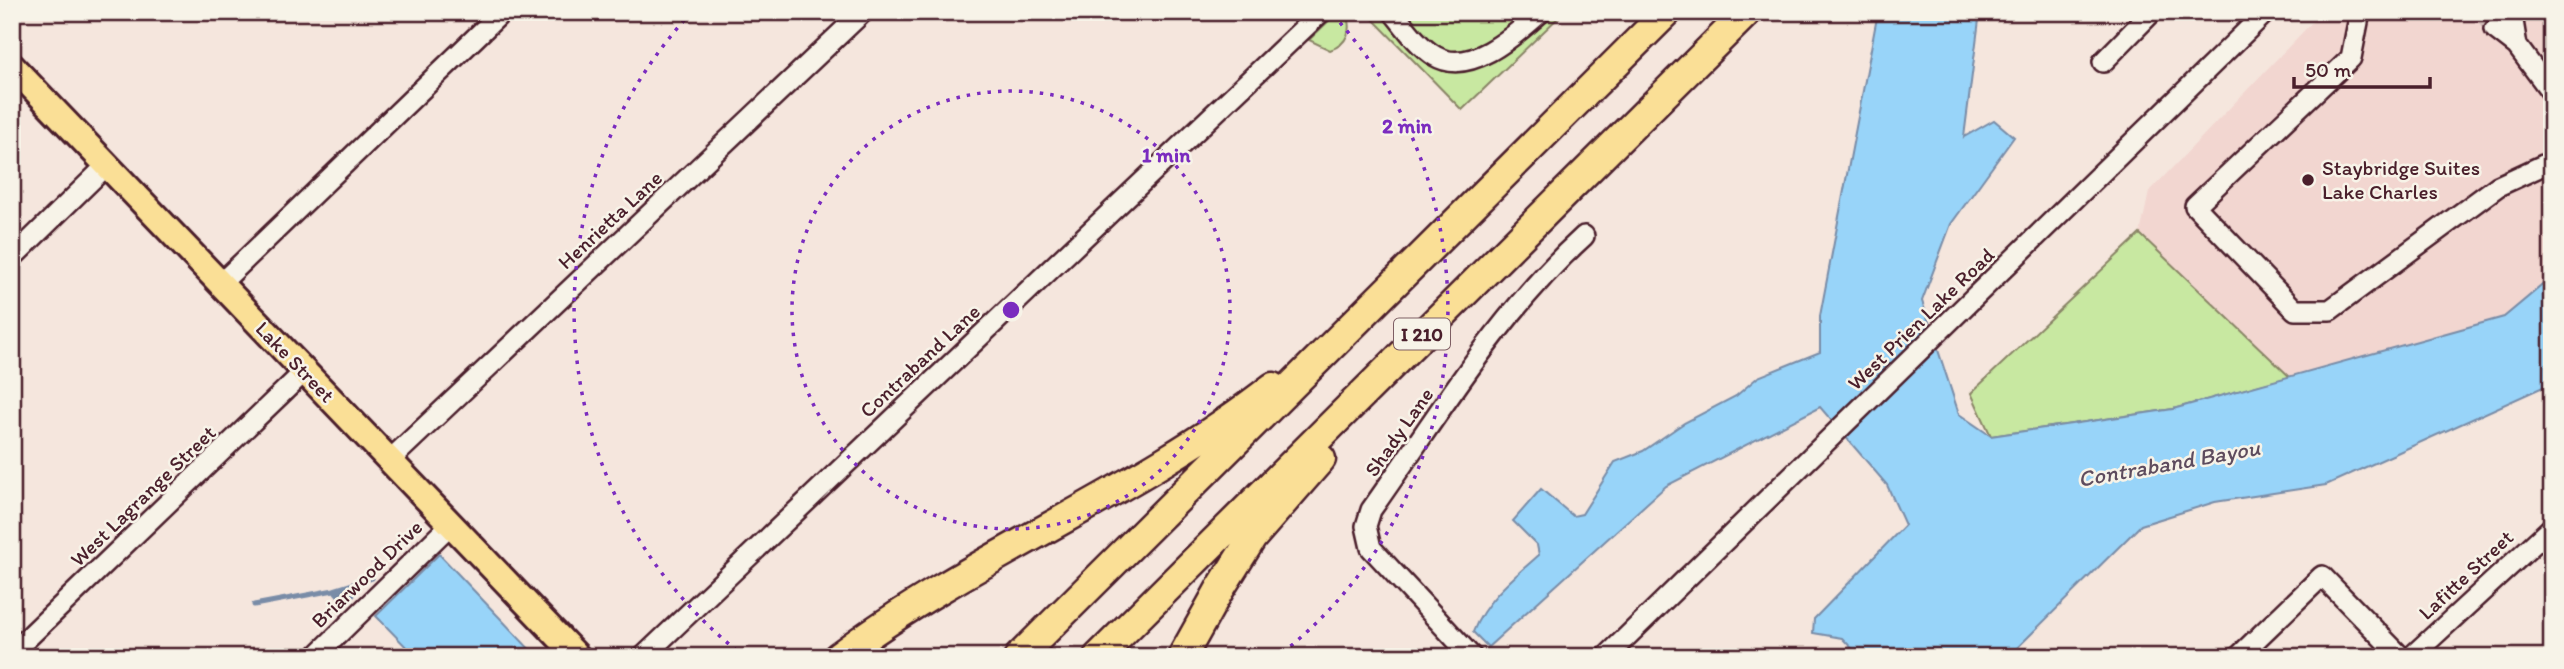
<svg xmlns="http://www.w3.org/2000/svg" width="2564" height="669" font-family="Itim,sans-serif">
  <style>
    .built { fill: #f2d6d0 }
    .green { fill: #c8e8a1; stroke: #898466; stroke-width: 2 }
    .water { fill: #98d4f9; stroke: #798ca7; stroke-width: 2 }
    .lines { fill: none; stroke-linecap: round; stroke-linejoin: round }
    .stream { stroke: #798ca7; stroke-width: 5 }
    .minor-tunnel { stroke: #d3beb9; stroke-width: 19; stroke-dasharray: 19 10; stroke-linecap: butt }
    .minor-casing { stroke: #4a1f2b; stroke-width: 24 }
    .major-casing { stroke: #4a1f2b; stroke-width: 30 }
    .highway-casing { stroke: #4a1f2b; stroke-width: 33 }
    .minor { stroke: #f7f3e8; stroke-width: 19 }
    .major { stroke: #fadf96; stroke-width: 24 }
    .highway { stroke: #fadf96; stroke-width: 28 }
    .ring { fill: none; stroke: #7b2cbf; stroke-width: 3.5; stroke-dasharray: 3.5 7 }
    .poi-dot { fill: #4a1f2b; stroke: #f7f3e8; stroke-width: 2.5 }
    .labels { text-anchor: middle; stroke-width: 5; stroke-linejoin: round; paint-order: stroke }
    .shield { fill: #f7f3e8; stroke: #7e5f64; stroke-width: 2 }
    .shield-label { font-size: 19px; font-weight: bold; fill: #4a1f2b }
    .poi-label { font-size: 21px; fill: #4a1f2b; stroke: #f7f3e8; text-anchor: start }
    .street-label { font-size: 21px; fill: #4a1f2b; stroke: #f7f3e8 }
    .water-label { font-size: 23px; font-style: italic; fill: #5e4c5e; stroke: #f7f3e8 }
    .centre { fill: #7b2cbf; stroke: #f7f3e8; stroke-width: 3.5 }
    .ring-label { font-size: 21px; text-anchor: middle; font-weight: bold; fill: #7b2cbf; stroke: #f7f3e8; stroke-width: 5; stroke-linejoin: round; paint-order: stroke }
  </style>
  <rect width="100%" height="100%" fill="#f5e6dd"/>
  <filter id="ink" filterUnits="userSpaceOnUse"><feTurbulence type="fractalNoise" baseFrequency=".0143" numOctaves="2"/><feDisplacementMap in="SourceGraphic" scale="14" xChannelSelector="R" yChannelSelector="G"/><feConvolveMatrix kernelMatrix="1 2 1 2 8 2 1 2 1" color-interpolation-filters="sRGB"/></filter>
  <g filter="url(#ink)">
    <path class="built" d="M2322,12h230v265l-48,40 -214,60 -150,-143 9,-42z"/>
    <path class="green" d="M1338,12h7c8,17 3,32 -15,38l-21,-10z
      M1366,12h22l55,53 101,-53h20l-102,98z
      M1398,12h137l-10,12 -70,35 -19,-5z
      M2140,234l150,143 -117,32 -182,27 -20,-43z"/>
    <path class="water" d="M1878,12h102l-16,125 30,-17 20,17 -63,87 -29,77 37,113 32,22 182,-27 331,-92 48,-40v106l-226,102 -111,17 -74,23 -133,132h-148l-18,-19 -29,-5 1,-14 91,-94 -18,-40 -67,-78 -154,79 -178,161 -15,-15c13,-33 40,-54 66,-77l-2,-10 -24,-24 28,-32 32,27 9,-2 33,-52 28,-11 41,-28 52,-27 22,-19 62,-25v-36z
      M439,554l98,103h-121l-40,-41z"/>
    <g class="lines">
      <path class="stream" d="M334,590l19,5
        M336,592l10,11
        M254,605l80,-15 38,-12"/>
      <path class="minor-tunnel" d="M2483,12l12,17"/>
      <g class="minor-casing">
        <path id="minor" d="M1393,12c12,15 25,34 42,44 35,21 81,-22 106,-44
          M2360,12l-9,46 -156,148 100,104h35l168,-124 54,-25
          M2506,12l7,9 4,25 35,47
          M2495,29l22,17
          M2103,62l49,-50
          M12,258l95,-93
          M220,284l282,-272
          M389,461l474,-449
          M12,653l293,-282
          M315,657l136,-133
          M643,657l678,-645
          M1472,657l-101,-109 -5,-22 5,-16c67,-94 127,-196 213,-274
          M1606,657l660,-645
          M2238,657l84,-81 79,81
          M2411,657l141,-130"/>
      </g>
      <g class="major-casing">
        <path id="major" d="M12,66l566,591"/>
      </g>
      <g class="highway-casing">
        <path id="highway" d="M838,657c137,-103 300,-164 435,-270
          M1019,657l648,-645
          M1098,657l649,-645
          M1182,657l38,-68 32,-51 69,-79"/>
      </g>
      <use href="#minor" class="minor"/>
      <use href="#major" class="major"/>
      <use href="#highway" class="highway"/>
    </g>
  </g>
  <g class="ring">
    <circle cx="1011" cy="310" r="219"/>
    <path d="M745 657A437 437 0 0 1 689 15M1333 15A437 437 0 0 1 1277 657"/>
  </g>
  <circle class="poi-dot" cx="2308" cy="180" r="7"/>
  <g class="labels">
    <rect class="shield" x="1394" y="318.5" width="56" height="31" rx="5"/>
    <g class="shield-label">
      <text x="1422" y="341">I 210</text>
    </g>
    <g class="poi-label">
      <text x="2322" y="175">Staybridge Suites<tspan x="2322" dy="24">Lake Charles</tspan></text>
    </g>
    <g class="street-label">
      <text transform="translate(610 220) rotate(-43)" y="7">Henrietta Lane</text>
      <text transform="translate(1921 319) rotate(-44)" y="7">West Prien Lake Road</text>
      <text transform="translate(920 361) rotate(-43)" y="7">Contraband Lane</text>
      <text transform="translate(295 362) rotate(46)" y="7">Lake Street</text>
      <text transform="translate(1399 432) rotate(-55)" y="7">Shady Lane</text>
      <text transform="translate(143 496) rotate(-44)" y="7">West Lagrange Street</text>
      <text transform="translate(367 574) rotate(-44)" y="7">Briarwood Drive</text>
      <text transform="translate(2466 575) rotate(-43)" y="7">Lafitte Street</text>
    </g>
    <g class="water-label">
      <text transform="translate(2169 463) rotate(-10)" y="8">Contraband Bayou</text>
    </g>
  </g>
  <circle cx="1011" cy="310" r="10" class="centre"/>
  <g class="ring-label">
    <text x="1407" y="133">2 min</text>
    <text x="1166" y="162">1 min</text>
  </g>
  <rect width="2564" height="669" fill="none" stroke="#f7f3e8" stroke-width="42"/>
  <rect x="21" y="21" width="2522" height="627" fill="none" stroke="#4a1f2b" stroke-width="2.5" filter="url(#ink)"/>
  <path d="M2294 77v10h136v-10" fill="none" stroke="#4a1f2b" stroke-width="3.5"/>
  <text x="2305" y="77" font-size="21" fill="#4a1f2b" stroke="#f7f3e8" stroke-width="5" paint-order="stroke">50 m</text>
</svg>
